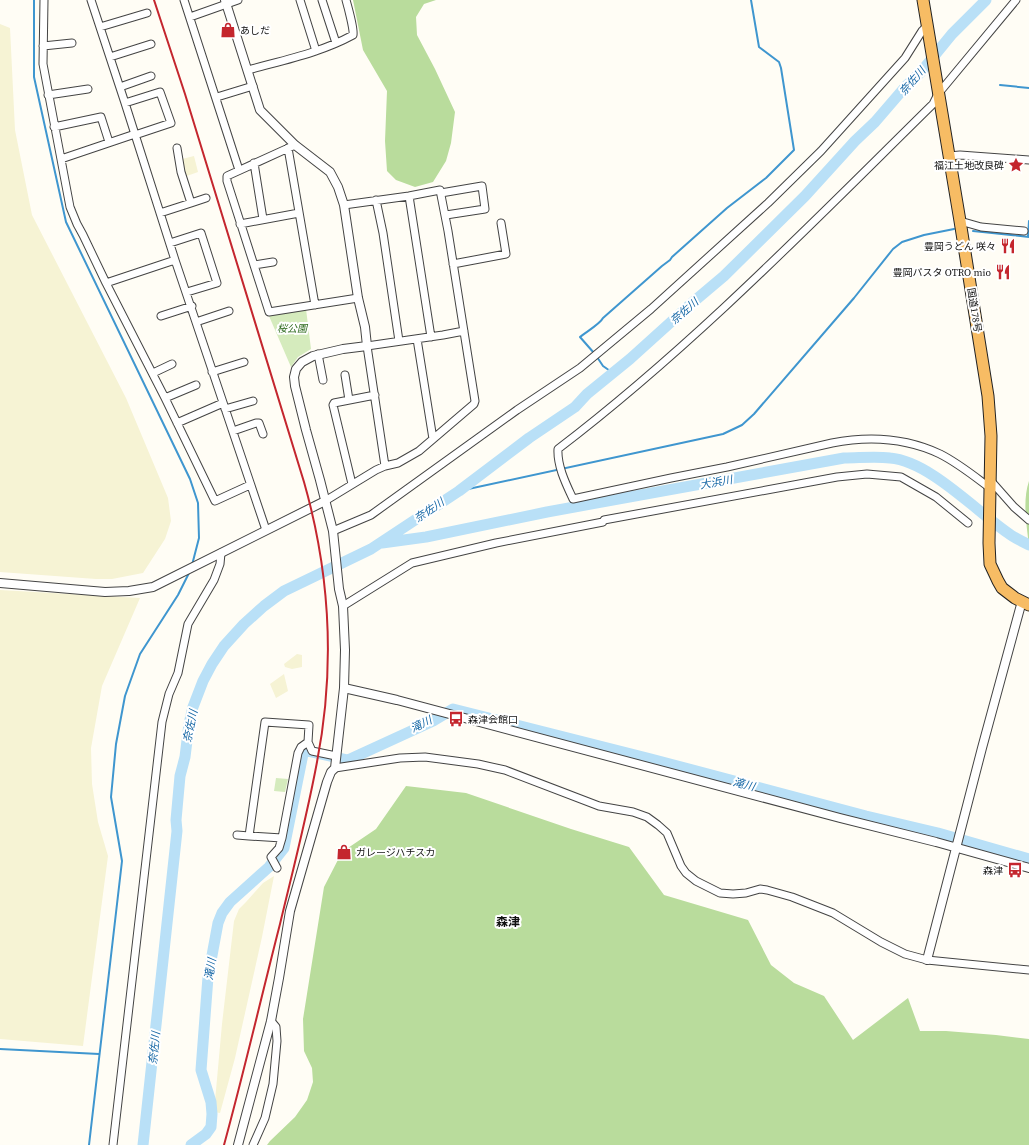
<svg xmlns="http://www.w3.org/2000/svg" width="1029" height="1145" font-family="'Source Serif 4','Noto Sans JP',serif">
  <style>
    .farmland { fill: #f6f3d4 }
    .green { fill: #d5ebbd }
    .forest { fill: #b9dc9c }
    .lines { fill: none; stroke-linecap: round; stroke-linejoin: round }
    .stream { stroke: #3f96cf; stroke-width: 2 }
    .river { stroke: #b9e0f7; stroke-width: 11 }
    .minor-casing { stroke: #444; stroke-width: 9 }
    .tertiary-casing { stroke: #444; stroke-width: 10 }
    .trunk-casing { stroke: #222; stroke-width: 13 }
    .minor { stroke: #fff; stroke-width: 7 }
    .tertiary { stroke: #fff; stroke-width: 8 }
    .trunk { stroke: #f7bc64; stroke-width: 11 }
    .rail { stroke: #c4262e; stroke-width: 2 }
    .labels { text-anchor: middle; stroke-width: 4; stroke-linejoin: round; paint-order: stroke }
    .poi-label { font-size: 10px; fill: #111; stroke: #fff; text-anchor: end }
    .street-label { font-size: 10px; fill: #111; stroke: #fff }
    .park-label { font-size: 10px; font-style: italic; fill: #2f6b1f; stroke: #fff }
    .water-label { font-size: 11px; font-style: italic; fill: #1768a6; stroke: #fff }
    .quarter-label { font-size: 12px; font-weight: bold; fill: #111; stroke: #fff }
  </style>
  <rect width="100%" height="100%" fill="#fffdf5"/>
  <path class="farmland" d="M0,24l10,4 5,102 17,85 94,183 42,100 3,23 -6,18 -22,34 -31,6h-16l-96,-7z
    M194,156l4,16 -14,5 -2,-18z
    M0,590l140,8 -38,88 -11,62 1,36 6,38 10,34 -25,190 -83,-7z
    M297,654l5,1v12l-10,2 -7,-2 -1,-3z
    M284,674l4,17 -12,7 -6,-14z
    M274,876l-12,61 -27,121 -15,55 -6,-1 8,-88 12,-103 5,-12 7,-7 17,-19z"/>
  <path class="green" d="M306,309l5,40 -13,8 -7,10 -22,-51z
    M276,778l12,1 -3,13 -11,-1z"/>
  <path class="forest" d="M353,0h83l-12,4 -8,13 1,18 18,34 20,43 -4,31 -5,18 -13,21 -18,5 -19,-7 -9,-9 -2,-30 2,-50 -24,-41z
    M1029,481v66c-2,-21 -7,-45 0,-66z
    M406,786l60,7 105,36 58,18 35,48 84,25 23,45 23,18 30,13 29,44 55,-42 12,33h26l50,4 33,4v106h-762l3,-4 25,-24 12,-17 6,-18 -1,-14 -8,-17 -1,-32 21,-132 18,-35 34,-23z"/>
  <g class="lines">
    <path class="stream" d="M34,0v77l32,145 124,257 8,24 1,35 -7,27
      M1000,85l29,3
      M973,231l56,6
      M1028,237l1,-16
      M594,353l-14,-16c6,-5 20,-13 23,-19l59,-52 8,-6 2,-3 55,-49 39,-30 28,-28 -13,-82 -2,-6 -20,-15 -8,-47
      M597,357l6,9 10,7
      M459,491l264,-57 19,-9 12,-11 100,-116 39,-49 9,-7 22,-7 30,-6
      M0,1049l99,5
      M89,1145l33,-284 -11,-64 5,-53 9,-48 15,-42 38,-59 12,-24"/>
    <path class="river" d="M382,543l44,-6 121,-25 297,-54c15,0 31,-2 46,0 39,3 86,53 118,75 6,5 14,8 21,12
      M143,1145l34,-314 -1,-11 4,-44 5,-19 4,-33 4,-17 10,-26 9,-17 12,-18 20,-22 20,-18 20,-15 87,-42 88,-58 70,-53 46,-31 12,-13 43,-35 62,-56 32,-27 81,-80 50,-55 20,-19 31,-36 15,-14 31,-38 34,-34
      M191,1145l15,-11 5,-7 1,-13 -1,-12 -10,-32 7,-93 10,-54 4,-10 8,-11 39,-35 15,-19 19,-94 4,-3 41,9 85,-39 20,-12 198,50 215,57 72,17 91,26"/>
    <g class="minor-casing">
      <path id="minor" d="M44,0l-1,64 27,143 7,17 6,11 23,48 59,115 50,103 35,-16
        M91,0l34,103 50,157 91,270
        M184,0l55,170
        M300,0l16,51
        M322,0l14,43
        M190,17l48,-17
        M100,27l47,-14
        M43,46l29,-3
        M110,57l41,-13
        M248,70c36,-10 72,-17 105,-35 1,-5 -5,-28 -7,-35
        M120,87l31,-11
        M48,95l40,-6
        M217,97l36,-11
        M125,103l35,-11 11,31 -36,12
        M54,127l47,-10 8,25
        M295,145l-68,31v5l42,131 89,-14
        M288,148l27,157
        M949,156l11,-1 69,5
        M61,159l74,-25
        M254,163l9,56
        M441,193l41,-7 3,23 -39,6
        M409,196l22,141
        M376,200l7,33 16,108
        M191,203l15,-5
        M160,213l31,-10 -10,-31 -4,-24
        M960,221l21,6 43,4
        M240,224l59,-11
        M170,243l31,-10 16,50 -30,9
        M453,264l53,-10 -5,-31
        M254,265l19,-3
        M106,283l69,-23
        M161,316l31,-10
        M196,322l33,-11
        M417,339l16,100
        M318,354l5,26
        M212,372l32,-10
        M153,373l19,-9
        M345,375l4,25
        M165,398l31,-13
        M225,409l28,-8
        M177,423l46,-20
        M233,431l23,-8h3l4,11
        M385,466l-18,-120 76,-11 21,-4
        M991,481l23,26 15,13
        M352,484l-19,-79 1,-2 41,-8
        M990,488c-16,-12 -32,-25 -50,-34 -34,-16 -72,-18 -108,-11l-105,24 -56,11 -98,21c-7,-15 -16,-33 -15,-50 135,-103 254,-226 375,-345l5,-10 78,-94
        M325,501l51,-31 9,-4 13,-3 21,-12 55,-47 1,-3 -27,-170 -8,-41 -31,6 -65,9
        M333,531l38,-16 146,-105 63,-42 71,-59 117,-106 53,-52 84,-93 17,-27 5,-5
        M343,606l69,-43 84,-20 107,-21 1,-2 233,-43 30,-3 34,3 35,20 32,26
        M335,768l65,-10 25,-1 53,7 27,6 94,36 34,6 14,5 11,8 9,8 14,33 5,7 10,8 24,12 13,1 13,-1 14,-4 7,1 25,7 41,16 48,29 24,12 22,6 102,10
        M237,835l12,1
        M282,838l-33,-2 16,-114 44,3 -1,17 4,9 24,5
        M277,868l-6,-11 8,-9 3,-10 16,-85 3,-6 7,-5
        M113,1145l49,-423 7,-28 9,-21 10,-49 26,-44 6,-16 1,-11
        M253,1145l12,-27 8,-34 4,-43 -1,-14 -5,-6"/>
    </g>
    <g class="tertiary-casing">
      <path id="tertiary" d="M225,0l35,110 35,35 35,27 8,15 6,18 14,93 7,29 2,19 -24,3 -30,7 -11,6 -6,7 -2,8 1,9 11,44 14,50 13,51 6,58 4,17 2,44 -1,38 -9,80 -4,4 -4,10 -37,129 -11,67 -8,43 -33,124
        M0,583l105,9 24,-1 24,-4 172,-86
        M344,688l53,12 443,118 96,24 93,26
        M927,960l55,-212 40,-147"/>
    </g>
    <g class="trunk-casing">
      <path id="trunk" d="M923,0l37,221 28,175 3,40 -2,107 1,21 8,17 4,7 13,10 14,7"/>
    </g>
    <use href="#minor" class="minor"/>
    <use href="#tertiary" class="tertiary"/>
    <use href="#trunk" class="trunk"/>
    <path class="rail" d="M154,0l31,94 119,388c26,91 31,187 13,280 -10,54 -24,108 -37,162 -19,74 -36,148 -56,221"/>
  </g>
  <defs>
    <g id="shop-bare" transform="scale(1.2)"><path d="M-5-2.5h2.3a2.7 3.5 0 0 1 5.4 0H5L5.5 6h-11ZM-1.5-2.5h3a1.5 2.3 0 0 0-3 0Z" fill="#c4262e" stroke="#fff" stroke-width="2.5" paint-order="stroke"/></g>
    <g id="sight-bare" transform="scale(1.2)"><path d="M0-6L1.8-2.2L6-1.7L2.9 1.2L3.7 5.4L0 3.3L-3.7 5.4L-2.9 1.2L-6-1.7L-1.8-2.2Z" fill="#c4262e" stroke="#fff" stroke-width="2.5" paint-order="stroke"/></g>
    <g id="restaurant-bare" transform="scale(1.2)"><path d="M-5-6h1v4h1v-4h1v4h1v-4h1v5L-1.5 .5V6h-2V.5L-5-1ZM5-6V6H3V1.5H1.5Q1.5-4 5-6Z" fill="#c4262e" stroke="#fff" stroke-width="2.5" paint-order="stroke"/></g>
    <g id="bus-bare" transform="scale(1.2)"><path d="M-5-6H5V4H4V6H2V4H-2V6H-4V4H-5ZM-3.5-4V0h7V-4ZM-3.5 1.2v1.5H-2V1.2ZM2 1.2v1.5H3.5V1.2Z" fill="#c4262e" stroke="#fff" stroke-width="2.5" paint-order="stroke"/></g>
  </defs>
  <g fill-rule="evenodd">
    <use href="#shop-bare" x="228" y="30"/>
    <use href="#sight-bare" x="1016" y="165"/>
    <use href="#restaurant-bare" x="1008" y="246"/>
    <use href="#restaurant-bare" x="1003" y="272"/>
    <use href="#bus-bare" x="456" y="719"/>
    <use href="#shop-bare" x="344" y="852"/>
    <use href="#bus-bare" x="1015" y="870"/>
  </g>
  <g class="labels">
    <g class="poi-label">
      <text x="240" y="34" text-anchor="start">あしだ</text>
      <text x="1004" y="169">福江土地改良碑</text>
      <text x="996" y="250">豊岡うどん 咲々</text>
      <text x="991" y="276">豊岡パスタ OTRO mio</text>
      <text x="468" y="723" text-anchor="start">森津会館口</text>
      <text x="356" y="856" text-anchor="start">ガレージハチスカ</text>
      <text x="1003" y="874">森津</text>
    </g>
    <g class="street-label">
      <text transform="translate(975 310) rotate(81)" y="4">国道178号</text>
    </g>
    <g class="park-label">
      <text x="292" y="332">桜公園</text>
    </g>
    <g class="water-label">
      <text transform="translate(912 81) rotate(-49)" y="4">奈佐川</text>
      <text transform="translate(684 311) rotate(-41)" y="4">奈佐川</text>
      <text transform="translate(716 482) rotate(-10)" y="4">大浜川</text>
      <text transform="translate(429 510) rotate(-34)" y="4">奈佐川</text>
      <text transform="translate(421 724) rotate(-26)" y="4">滝川</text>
      <text transform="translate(190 726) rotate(-78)" y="4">奈佐川</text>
      <text transform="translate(744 784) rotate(14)" y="4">滝川</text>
      <text transform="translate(210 969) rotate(-81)" y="4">滝川</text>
      <text transform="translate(154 1048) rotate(-84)" y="4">奈佐川</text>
    </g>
    <g class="quarter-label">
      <text x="508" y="926">森津</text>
    </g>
  </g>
</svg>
